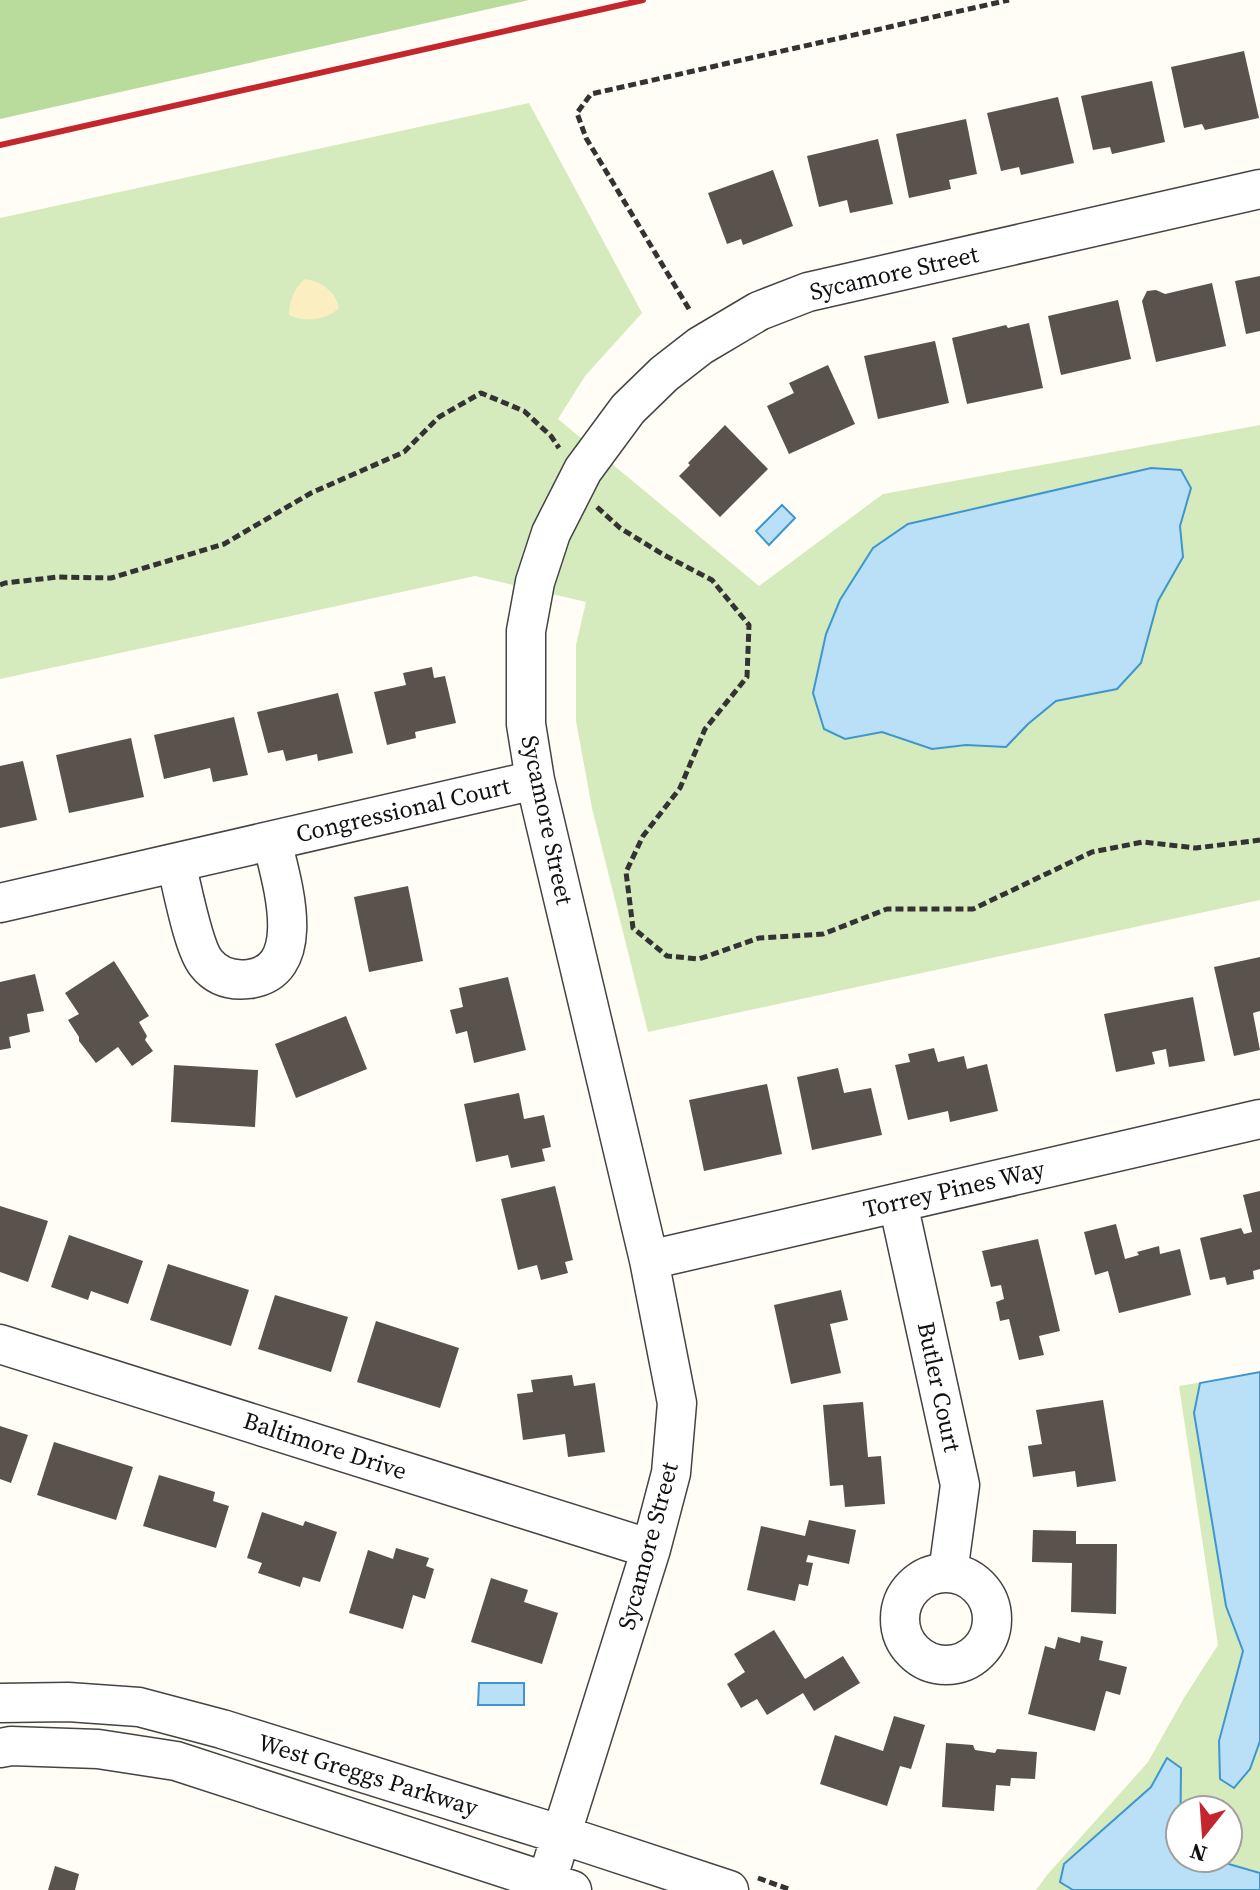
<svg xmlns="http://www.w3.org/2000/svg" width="1260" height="1890" font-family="'Source Serif 4',serif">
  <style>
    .green { fill: #d5ebbd; fill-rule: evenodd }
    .forest { fill: #b9dc9c }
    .sand { fill: #fbeec1 }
    .water { fill: #b9e0f7; stroke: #3f96cf; stroke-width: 2 }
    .building { fill: #5a524d }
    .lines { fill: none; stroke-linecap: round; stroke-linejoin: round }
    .minor-casing { stroke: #444; stroke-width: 41 }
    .path { stroke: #333; stroke-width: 5; stroke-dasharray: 8 4; stroke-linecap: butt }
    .minor { stroke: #fff; stroke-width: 38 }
    .rail { stroke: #c4262e; stroke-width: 6 }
    .labels { text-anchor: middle; stroke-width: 8; stroke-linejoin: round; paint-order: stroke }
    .street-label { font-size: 24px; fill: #111; stroke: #fff }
  </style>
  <rect width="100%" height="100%" fill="#fffdf5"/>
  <path class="green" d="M529,103l113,210 -57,63 -27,43 201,167 124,-92 377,-69v475l-612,132 -56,-224 -16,-87v-76l10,-43 -111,-26 -475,103v-461z
    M1260,1372v518h-224l11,-15 101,-113 36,-64 34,-53 -39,-259zM1180,1810h48v48h-48z"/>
  <path class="forest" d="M0,0h529l-529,119z"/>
  <path class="sand" d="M305,279c16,2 31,13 34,29 -12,12 -34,15 -50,7 0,-14 5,-27 16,-36z"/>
  <path class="water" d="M1151,468l30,2 10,18 -11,38 3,31 -25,44 -17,62 -24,26 -61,12 -28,23 -22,23 -40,-2 -34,4 -50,-17 -37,7 -21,-10 -11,-36 13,-59 14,-34 33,-52 35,-24z
    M782,505l13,13 -26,27 -13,-14z
    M1260,1372v369l-10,28 -16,19 -14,-9 -1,-38 24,-90 -17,-45 -32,-193 6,-30z
    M479,1683h45v22h-46z
    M1167,1758l14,10 -1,90h28l52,15v17h-187l-13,-8 4,-18 87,-77z"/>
  <path class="building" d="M1244,51l15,67 -54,12 -3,-6 -18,4 -13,-61z
    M1152,81l13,61 -53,12 -2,-7 -17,3 -12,-54z
    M1058,97l16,66 -53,12 -2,-8 -18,4 -14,-58z
    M966,119l11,55 -28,6 2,9 -42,9 -13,-64z
    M878,139l15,65 -43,9 -3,-13 -28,7 -12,-51z
    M773,170l20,56 -50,19 -2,-6 -14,5 -19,-51z
    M1260,276v55l-14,3 -11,-53z
    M1212,283l14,63 -70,16 -14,-61 5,-10 9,-1 9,4z
    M1118,300l13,59 -70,16 -13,-59z
    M1029,323l14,65 -76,16 -15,-66 54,-13 2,3z
    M935,341l14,62 -71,16 -14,-63z
    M828,365l27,59 -66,30 -22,-48 27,-13 -5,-10z
    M725,425l43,44 -48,48 -41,-41 11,-11 -2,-2z
    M432,667l2,11 11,-2 11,47 -41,9 1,6 -29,7 -13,-53 32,-7 -3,-12z
    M338,693l15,60 -35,8 -1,-7 -31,7 -3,-11 -15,3 -11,-41z
    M234,717l14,58 -35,7 -3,-14 -46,11 -10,-44z
    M131,738l13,59 -75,16 -13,-58z
    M23,761l14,59 -37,8v-62z
    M408,886l15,75 -54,11 -15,-75z
    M1260,957v54l-7,2 7,37 -26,6 -20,-89z
    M114,961l35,55 -10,6 8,14 -2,4 8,11 -21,15 -14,-19 -22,16 -17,-22v-4l-11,-17 11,-6 -14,-21z
    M35,974l9,37 -17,3 3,18 -21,5 2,11 -11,2v-68z
    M508,977l18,73 -52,13 -7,-32 -11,3 -6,-24 13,-3 -4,-19z
    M1193,997l12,64 -36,6 -3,-18 -14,3 3,12 -39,8 -12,-58z
    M346,1016l21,53 -71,29 -21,-54z
    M934,1048l4,14 26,-6 3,13 20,-5 11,47 -48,11 -2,-11 -40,9 -13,-55 15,-3 -2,-8z
    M174,1065l84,5 -3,57 -84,-5z
    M838,1068l6,25 27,-5 11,47 -70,15 -15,-73z
    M767,1084l15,70 -78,17 -15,-71z
    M519,1093l5,26 20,-4 7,32 -9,2 3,12 -34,7 -3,-13 -32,7 -12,-58z
    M555,1186l18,74 -8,2 3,11 -27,7 -4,-15 -19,5 -17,-71z
    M1260,1191v78l-7,2 1,8 -27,6 -2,-8 -15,3 -10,-42 41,-10 3,6 8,-2 -9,-37z
    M0,1206l48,15 -20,61 -28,-10z
    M1116,1224l9,35 14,-4 -2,-3 22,-6 1,8 20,-5 11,46 -72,18 -11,-42 -13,4 -11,-43z
    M69,1235l74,26 -15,43 -37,-13 -3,9 -37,-13z
    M1038,1239l22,92 -21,5 5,19 -25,5 -10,-41 -9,2 -4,-19 8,-3 -3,-14 -10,2 -9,-36z
    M168,1264l81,26 -18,56 -81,-26z
    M841,1290l7,30 -18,4 11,49 -50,11 -17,-79z
    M275,1295l73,22 -17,55 -73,-23z
    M376,1321l83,27 -19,60 -83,-26z
    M572,1375l2,11 21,-3 10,69 -37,5 -3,-23 -42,6 -6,-46 16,-2 -2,-12z
    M1103,1400l13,81 -39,6 -2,-16 -42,6 -5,-31 14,-2 -6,-34z
    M863,1402l5,55 13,-1 4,48 -40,3 -2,-22 -13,1 -7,-81z
    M0,1426l28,9 -17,48 -11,-4z
    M54,1442l79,25 -17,53 -79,-25z
    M159,1475l56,17 -2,9 16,5 -13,42 -73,-22z
    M262,1512l41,14 2,-5 32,11 -17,50 -17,-5 -3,10 -42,-14 4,-10 -15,-5z
    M809,1520l47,10 -7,34 -41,-9 -2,7 7,1 -5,23 -9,-2 -4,17 -48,-11 14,-64 44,10z
    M1033,1530l43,1v13h41l-1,70 -45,-2 1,-49 -40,-1z
    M396,1548l33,10 -3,8 8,3 -9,30 -12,-4 -10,34 -54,-16 19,-63 25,9z
    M491,1578l37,12 -4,12 34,11 -16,51 -71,-22z
    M774,1630l31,49 38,-23 17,27 -46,28 -11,-18 -36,22 -10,-16 -16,9 -14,-24 18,-12 -11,-18z
    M1081,1636l22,5 -4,19 28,7 -7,28 -14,-4 -11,40 -67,-17 17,-68 10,3 3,-12 22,6z
    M894,1716l31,9 -14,44 -11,-3 -13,40 -67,-22 15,-49 48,16z
    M946,1743l27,2 2,5 20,3 2,-4 40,3 -2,27 -24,-1 -1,8 -14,-1 -2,26 -52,-4z
    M55,1866l24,8 -4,16h-27z"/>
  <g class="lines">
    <g class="minor-casing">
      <path id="minor" d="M176,863c6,23 17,84 30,100 11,14 26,18 43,16 62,-8 32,-100 23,-138
        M0,903l535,-123
        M898,1203l62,282 -12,88
        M649,1260c203,-48 407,-94 611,-141
        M0,1344l651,205
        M900 1619a46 46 0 1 1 92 0a46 46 0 1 1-92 0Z
        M0,1703l68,-1 71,5 83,22 340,106 167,55
        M0,1748l11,-2 87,3 78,12 396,129
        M544,1890l107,-341 20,-76 6,-70 -28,-143 -114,-480 -9,-56v-93l9,-49 16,-49 32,-63 45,-61 36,-35 36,-28 59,-35 49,-19 452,-103"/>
    </g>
    <path class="path" d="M689,309l-103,-171 -9,-25 14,-19 418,-94
      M597,507l23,21 44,27 48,25 37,45 -2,52 -42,52 -25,59 -37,48 -17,36 7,56 34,28 32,3 60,-21 64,-4 64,-25h86l119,-57 51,-10 53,6 64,-8
      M0,585l5,-2 53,-6 53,1 113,-34 87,-51 93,-41 35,-35 42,-24 43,18 27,25 8,12
      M758,1878l33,12"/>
    <use href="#minor" class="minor"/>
    <path class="rail" d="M0,145l643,-145"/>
  </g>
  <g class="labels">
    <g class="street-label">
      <text transform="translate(894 273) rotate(-13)" y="8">Sycamore Street</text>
      <text transform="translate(403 810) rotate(-13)" y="8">Congressional Court</text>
      <text transform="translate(547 820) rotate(78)" y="8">Sycamore Street</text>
      <text transform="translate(954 1189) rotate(-13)" y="8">Torrey Pines Way</text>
      <text transform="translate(939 1387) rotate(78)" y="8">Butler Court</text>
      <text transform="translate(325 1446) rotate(18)" y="8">Baltimore Drive</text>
      <text transform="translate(648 1546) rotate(-75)" y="8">Sycamore Street</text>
      <text transform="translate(368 1775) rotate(17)" y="8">West Greggs Parkway</text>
    </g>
  </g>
  <g transform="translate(1204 1834) rotate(197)"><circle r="38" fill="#ffffff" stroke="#a0a0a0" stroke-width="2"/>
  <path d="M0-6L14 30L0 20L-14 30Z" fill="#c4262e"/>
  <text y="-12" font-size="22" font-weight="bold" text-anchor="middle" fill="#111111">N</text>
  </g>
</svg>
